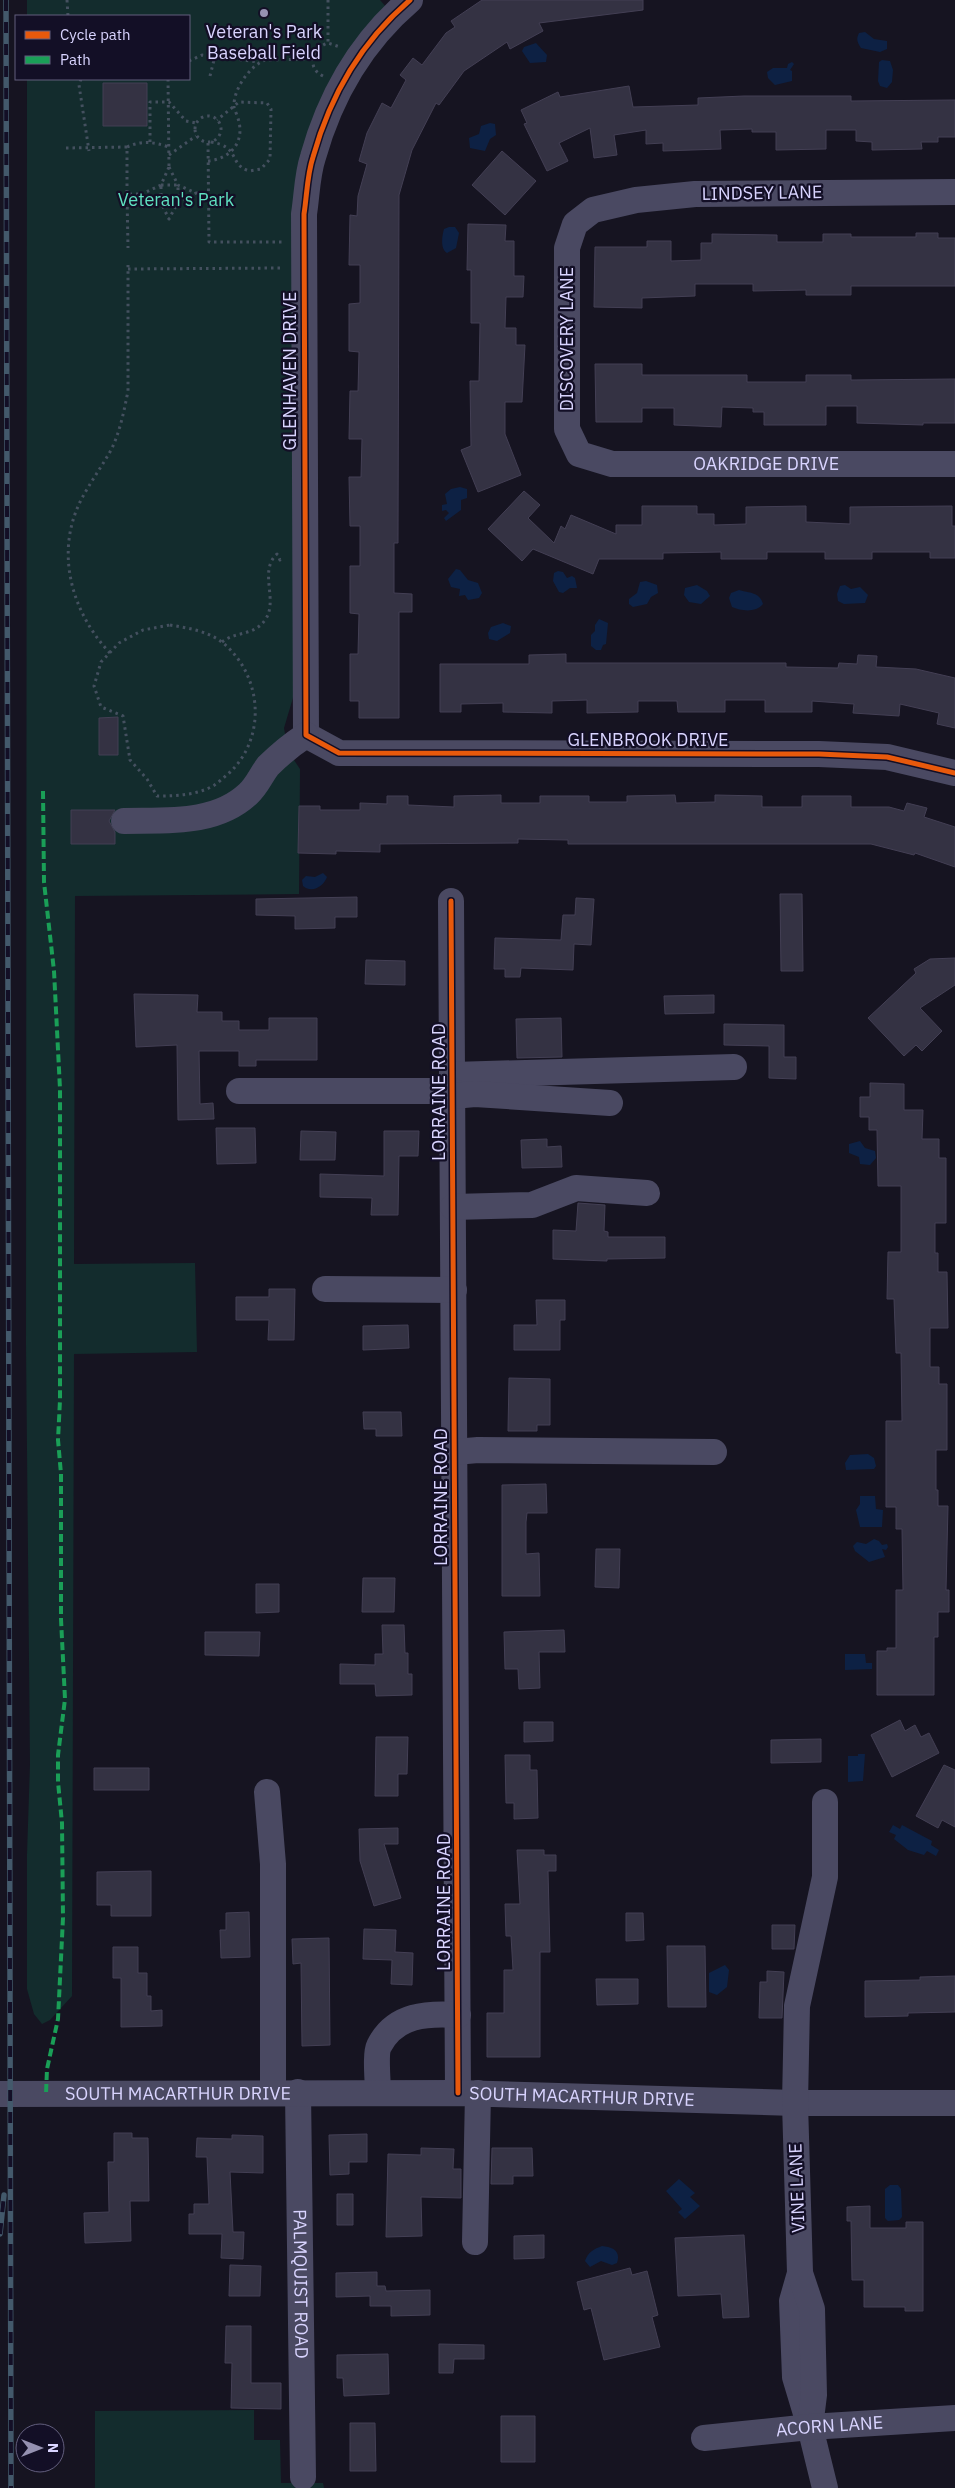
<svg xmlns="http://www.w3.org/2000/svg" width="955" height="2488" font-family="'IBM Plex Sans',sans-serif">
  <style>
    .green { fill: #132c2d }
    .water { fill: #0d2144 }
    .building { fill: #343243; stroke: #433f54 }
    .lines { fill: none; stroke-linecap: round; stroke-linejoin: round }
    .path { stroke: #44505f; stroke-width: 3; stroke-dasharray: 2.5 4; stroke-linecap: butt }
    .minor { stroke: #4a4962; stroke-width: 26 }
    .rail-casing { stroke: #43596b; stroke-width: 5.5 }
    .rail { stroke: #130f26; stroke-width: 4; stroke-dasharray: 11; stroke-linecap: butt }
    .quiet { stroke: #1a9f57; stroke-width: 4; stroke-dasharray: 8 4; stroke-linecap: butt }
    .cycleway-casing { stroke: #130f26; stroke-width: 8 }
    .cycleway { stroke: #e8590c; stroke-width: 5 }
    .poi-dot { fill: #9591b1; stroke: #130f26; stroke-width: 2 }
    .labels { text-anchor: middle; stroke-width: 4.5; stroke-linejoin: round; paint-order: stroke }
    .poi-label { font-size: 18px; fill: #d9d4ff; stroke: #130f26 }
    .street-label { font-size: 18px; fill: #d9d4ff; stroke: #130f26 }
    .park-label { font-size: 18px; fill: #5fe0c0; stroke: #130f26 }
  </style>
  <rect width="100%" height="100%" fill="#161421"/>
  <path class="green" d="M27,0h353l7,8 -72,114 -20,569 -11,37 4,23 12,18 -1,125 -224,2 -1,368 121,-1 2,89 -123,2 -2,642 -22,24 -8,4 -8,-10 -7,-25v-134l3,-91 -4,-419 1,-1266h162v-63h-162z
    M254,2410v30h26l1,43h42l1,5h-229v-77z"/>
  <path class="water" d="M865,32l9,7 13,2v8l-7,3 -19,-4c-4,-6 -5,-9 -2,-15z
    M536,43l11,12 -1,7 -16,1 -8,-12 2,-4z
    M882,60l8,1 3,9 -1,12 -5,6 -7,-2 -2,-5 1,-19z
    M792,62l2,2 -4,6 2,1v10l-17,4 -7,-7 -1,-6 6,-4h14l1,-4z
    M490,123l5,1 1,11 -6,4 -5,12 -15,-3 -1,-10 10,-4 2,-8z
    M449,227h6l4,6 -3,15 -9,5c-7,-4 -5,-17 -3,-24z
    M460,487l7,2v9l-6,2v10l-15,11 -2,-3 5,-5 -3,-3 -4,1v-6l5,-1 -2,-10 6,-5z
    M456,569l4,1 8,10 10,3 4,10 -3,5 -11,2 -3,-5 -6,1 1,-7 -9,-2 -3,-8z
    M558,571l5,1 4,6 5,-2 3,2 2,10h-7l-7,5 -4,-1 -6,-11 1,-8z
    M646,581l11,4 1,8 -7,4 -4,7 -14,3 -4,-3v-5l8,-6 3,-11z
    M697,585l10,6 3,5 -9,8 -12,-2 -5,-7 1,-7z
    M845,585l6,4 9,-2 8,8 -3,8 -21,1 -6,-3 -1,-7 3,-8z
    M739,590c10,3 21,2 24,14 -7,9 -22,7 -31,3l-3,-9 2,-5z
    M599,619l9,4 -2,21 -3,1 -2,5h-5l-5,-4v-11l4,-4v-6z
    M503,623l8,3 -1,7 -13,8 -8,-2 -1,-6 3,-6z
    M323,873l4,4c-3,9 -15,17 -24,9l-1,-6 4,-4 9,1z
    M860,1141l5,7 10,3 1,7 -6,7 -10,-1 -1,-7 -10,-4v-9z
    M868,1454l6,4 2,8 -2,3 -28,1 -1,-7 5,-8z
    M860,1496h15l1,13 7,1 -1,17h-22l-4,-17 4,-6z
    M874,1539l5,2 3,4 5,-1 1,3 -2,3 -4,-1 3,8 -16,5 -14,-11 -2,-5 4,-4 9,2z
    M845,1654h20l1,9h6v6l-27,1z
    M858,1754h7l-2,27 -15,1v-26h10z
    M893,1825l7,4 2,-4 30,16 -1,4 8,5 -3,6 -9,-5 -3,4 -16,-5 -14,-11 2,-4 -7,-3z
    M725,1965l4,5 -2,17 -10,8 -8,-3v-19z
    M679,2179l16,14 -5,4 10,9 -15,13 -7,-7 4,-3 -16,-18z
    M890,2185h8l3,4 1,28 -3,3 -11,1 -3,-3v-29z
    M602,2246c11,1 19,5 15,17l-5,2 -11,-4 -11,6 -5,-6c3,-9 9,-12 17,-15z"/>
  <path class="building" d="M482,0h161v10l-104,13 4,8 -33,18 -3,-7 -43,29 -25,34 -3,-2 -24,47 -13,45 -1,348h-4v50l18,1v18h-13v106h-40v-17h-9v-47h8l1,-40 -9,-1v-47h10v-40h-10l-1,-49h12l1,-38h-13l1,-48h8l1,-39 -10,-1v-47l11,-1v-38h-11l1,-50 7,1 1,-20 9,-32 -8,-3 8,-28 15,-30 9,5 15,-28 -6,-5 13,-17 9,7 24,-32 9,-6 -4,-6z
    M103,83h44v43h-44z
    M629,86l4,21 65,-2v-7l46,-2h107v5l104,-1v37h-17v5h-17l1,7 -50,1v-8l-16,-1v-11h-30v19l-50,1v-18h-24v-3l-32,1 1,19 -58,2v-8l-17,1v-14l-32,5 3,20 -23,3 -4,-30 -31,15 9,18 -21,10 -23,-47 3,-1 -6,-13 37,-18 2,5z
    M502,151l34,30 -31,34 -33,-30z
    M468,224l38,1 -1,16h9v35h10l-1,21h-17l-1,31h11v17h9l-3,57h-17v32l16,41 -43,17 -17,-42 10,-4 -1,-65h9l1,-58h-9v-53h-4z
    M916,233h22v5h17v48h-104v9h-45v-5l-53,1v-7h-58v12l-53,2v10l-48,-1 1,-60h52v-6h24v20l30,-1v-17h11v-9l65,1v7h46v-8h28v3h65z
    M595,364h47v11h105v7h59v-7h45v5l104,-1v44h-32v2l-66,-2v-17h-31v19h-62v-13h-11v-4l-31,-1 -1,20 -47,-2v-17h-32v14h-46z
    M524,491l16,14 -12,13 26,25 7,-17 4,3 6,-14 45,19v-9h26v-19h55v8h17v11l32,-1v-17l60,-1v16l44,2v-17l102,-1v20h3v32h-25v-6h-58v7h-47v-7h-58v7h-46v-7l-58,1v6h-64l-6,15 -60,-25 -11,12 -34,-32z
    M566,654v9h220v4l52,1 1,-5 18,1 1,-9 19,1 -1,11 40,2 39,9v50l-18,-4 2,-11 -39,-9 -1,12 -46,-3 1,-9 -42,-3v11h-47v-12h-40v12h-47l-1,-11h-39v11l-51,1v-13l-35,1v12l-49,-1v-9l-42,1v8h-21v-48h89v-9z
    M118,717v38h-19v-37z
    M501,795v8h39v-7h49v6h38v-6l48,-1 1,8 39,-1v-7l47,1v11h40v-11h49v11h38l15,4 3,-8 20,5 -3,9 31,10v40l-40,-14 -1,2 -43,-11h-303v-4l-50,-1v4l-138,1v8l-44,-1v3l-38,-1 1,-47h21v4h40v-7l27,1v-8h21v9l46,2v-11z
    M71,810h44l-6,11 6,11v12h-44z
    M780,894h22l1,77h-22z
    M357,897v20h-22v11l-40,1v-13l-39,-1v-16z
    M576,898l18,1 -3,46 -17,-1 -1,26 -52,-2 -1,9h-15v-8h-11l1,-31 66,2 2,-25h12z
    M955,958v27l-35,23 22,23 -20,20 -6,-6 -12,11 -36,-38 48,-45 -2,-4 16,-10z
    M366,960l39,1v24l-40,-1z
    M134,994l64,1 -1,17h25v9h17v9h30v-12h48v42h-61v6h-17v-15h-40l1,53 13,-1 1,16 -36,1 -1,-75 -41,2z
    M714,995v18l-49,1 -1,-18z
    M561,1018l1,39 -45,1 -1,-39z
    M724,1024l60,1v32h12v22l-27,-1v-32l-45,-1z
    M870,1083l34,1v26h19l-1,29h17v19h7v65h-11v30h3v19h9l1,56h-18v39h9v17h8v66h-11v40h2v16h10l-2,84h3v22h-11v25h-4v58h-57v-44h10v-3h9v-58h7l-1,-61h-6v-22h-10v-86h16l-1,-68h-5l-2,-54h-7l1,-47h13v-66h-23l-1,-56h-8v-13h-9v-20h10z
    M216,1128h39l1,35 -39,1z
    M301,1131l35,1 -1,28h-35z
    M384,1131h35l-1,25h-19l-1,59h-27l1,-17 -52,-1v-23l64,2z
    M547,1139v8l14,-1 1,21 -40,1 -1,-28z
    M578,1203l27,2 -1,26 4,1v5h57v21l-58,1v2l-54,-2v-29l23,1z
    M269,1289h26l-1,51h-26l1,-20h-33v-23h33z
    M536,1300h29v20h-5v30h-46v-25h23z
    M408,1325l1,23 -46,2v-24z
    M509,1378l41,1v46h-13v6h-29z
    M363,1412h38l1,24h-26v-7h-12z
    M546,1484l1,29h-20l-1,9v32l13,-1 1,43h-38v-111z
    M596,1549h24l-1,39 -24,-1z
    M363,1578h32l-1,34h-32z
    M256,1584h23v28l-23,1z
    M382,1625h22l1,28h3v21h4v21l-36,1 -1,-12h-35v-20l35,1v-11h8z
    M564,1630l1,22h-26l1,36 -21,1 -1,-20h-13l-1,-37z
    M205,1632h55l-1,24 -54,-1z
    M900,1720l5,11 10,-6 6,12 8,-4 10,20 -47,24 -21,-42z
    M524,1722h29v19l-29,1z
    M376,1737h32l-1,37h-9v22h-23z
    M821,1739v23l-50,1v-23z
    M505,1755h25v15h7l1,48 -24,1v-16h-8z
    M944,1765l11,5v57l-13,-7 -4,8 -22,-12z
    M94,1768h55v22h-55z
    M398,1828v16h-14l17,54 -27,8 -14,-45 -1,-32z
    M517,1850h27v5h12v16h-8l2,81h-10v105h-53v-44h17v-43h9l-2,-34h-5l-1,-32h15z
    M151,1871v45h-40v-11h-14v-33z
    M249,1912l1,45 -29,1 -1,-28h6v-17z
    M626,1913h17l1,27 -18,1z
    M772,1925h23l-1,24h-22z
    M364,1929l32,1 -1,22 18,1 -1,32 -21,-1 1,-24 -29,-1z
    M329,1938l1,107 -28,1 -1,-83 -8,1 -1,-25z
    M667,1946h38l1,61h-38z
    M113,1947h25v26h9v23h4v15l11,-1v16l-41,1v-49h-8z
    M767,1971l17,1 -2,46h-23l1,-36h7z
    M955,1976v36l-47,1v3l-43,1v-36l55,-1v-3z
    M596,1979h42v25l-41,1z
    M114,2133h18v5h16l1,63h-19l1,40 -46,2 -1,-30 25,-1 -1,-50h6z
    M367,2134v28h-18v12l-19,1 -1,-40z
    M232,2135l31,1v37l-33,-1 3,60h11l-1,27 -22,-1 1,-24h-33v-20h5v-10h15l-2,-47h-11l1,-19 35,1z
    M421,2148l33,1 -1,20h8v29l-40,-1 1,39 -36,1 2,-83 33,1z
    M492,2148h40l1,28h-20v8h-22z
    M337,2194h16v31h-16z
    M870,2206v22h36v-6h17v89h-18v-4h-41v-27h-12l-1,-59h-4v-14z
    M544,2235v23l-30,1v-23z
    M744,2235l5,82 -26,1 -2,-24 -43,2 -3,-58z
    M230,2265l31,1 -1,30h-31z
    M630,2268l2,7 15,-4 11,44 -6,2 8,30 -56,13 -13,-52 -7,2 -7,-28z
    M377,2272v14h8l1,5 44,-1v25l-39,1v-10h-21v-10l-34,1v-24z
    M226,2326h25v57h30v26l-50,-1 1,-45h-7z
    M439,2344l45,1v14h-30l-1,14h-14z
    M388,2354l1,40 -45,2 -1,-18h-6v-23z
    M501,2416h34v46h-34z
    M350,2423h25l1,48h-26z"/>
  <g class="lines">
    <path class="path" d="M67,0l1,16
      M328,0v43
      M189,61l13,-6 57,7
      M210,76l5,-20
      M323,76c-17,-8 -11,-28 5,-33l12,4
      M81,79l-2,6 10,66
      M168,79l1,88
      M195 129a13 13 0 1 1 26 0a13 13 0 1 1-26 0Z
      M150,142v-40h19l17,19 10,2
      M211,142c30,5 17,22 38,29l12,-2 9,-10 1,-50 -4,-6 -28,-1 -22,18
      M208,143l1,99h73
      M127,147c16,-7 26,-5 42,0
      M66,148l61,-1v47h15
      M169,155l27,-19
      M208,161c21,-2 36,-17 31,-39 -1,-5 -4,-11 -5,-15 -1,-18 16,-41 31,-47l47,-1
      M169,167l9,18 18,8 -18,9 -9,17 -8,-16 -19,-9 19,-9z
      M161,185h17v17l-17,1z
      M196,193h12
      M127,194l1,54
      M128,269l154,-1
      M170,625c18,3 38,6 53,18 40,33 44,96 5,131 -5,4 -10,9 -15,12 -17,9 -36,10 -56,10l-10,-17 -17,-19 -7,-44 -22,-9 -7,-21 7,-24 18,-19 24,-13z
      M222,642c14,-11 32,-6 43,-22 14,-19 -7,-49 12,-66l3,6 2,-2
      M110,653c-38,-40 -55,-99 -30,-151 9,-18 21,-34 31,-52 9,-18 13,-39 17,-59v-126"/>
    <g class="minor">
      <path id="s1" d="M955,192l-260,2 -59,6 -43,10 -18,14 -8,24v181l12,25 33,10h343"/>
      <path d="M306,735l-2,-521c3,-19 3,-39 9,-57 17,-61 49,-116 97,-157"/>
      <path d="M306,735l33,18 480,1 68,3 68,16"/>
      <path d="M124,821c42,-1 91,4 124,-27 9,-8 13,-19 20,-28 12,-12 23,-21 38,-31"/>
      <path d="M451,901l7,1192"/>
      <path d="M453,1075l281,-8"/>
      <path d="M239,1091h214"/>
      <path d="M453,1096l22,-2 135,9"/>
      <path d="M453,1207l79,-2 44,-17 71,5"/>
      <path d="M325,1289l129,1"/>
      <path d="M455,1452l23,-2 236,2"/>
      <path d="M267,1792l6,72v229"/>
      <path id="s2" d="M298,2092l5,385"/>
      <path d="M378,2093c0,-11 -3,-39 1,-47 16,-32 49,-33 79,-31"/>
      <path id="s3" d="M0,2094l458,-1 337,10h160"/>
      <path d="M475,2242l3,-149"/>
      <path d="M800,2273l-8,28 3,76 15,50 15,61"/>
      <path d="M810,2427l4,-32 -2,-86 -12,-36 -5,-170 2,-97 28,-129v-75"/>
      <path id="s4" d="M704,2438l106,-11 145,-9"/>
    </g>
    <g class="rail-casing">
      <path id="rail" d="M6,0l5,2488
        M0,2234l4,-39"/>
    </g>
    <use href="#rail" class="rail"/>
    <path class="quiet" d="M43,791l1,91 10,89 6,118v311l-2,40 3,34v145l4,80 -7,56v27l4,41 1,95 -5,101 -11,50 -1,25"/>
    <g class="cycleway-casing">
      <path id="cycleway" d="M410,0c-48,41 -80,96 -97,157 -6,18 -6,38 -9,57l2,521 33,18 480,1 68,3 68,16
        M451,901l7,1192"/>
    </g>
    <use href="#cycleway" class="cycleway"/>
  </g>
  <circle class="poi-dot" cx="264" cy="13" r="5"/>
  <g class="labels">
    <g class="poi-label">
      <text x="264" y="38">Veteran's Park<tspan x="264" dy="21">Baseball Field</tspan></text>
    </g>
    <g class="street-label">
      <text transform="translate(762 193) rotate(-1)" y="6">LINDSEY LANE</text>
      <text transform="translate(567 339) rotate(-90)" y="6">DISCOVERY LANE</text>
      <text transform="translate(290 371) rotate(-90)" y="6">GLENHAVEN DRIVE</text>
      <text dy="6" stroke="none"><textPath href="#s1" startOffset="809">OAKRIDGE DRIVE</textPath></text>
      <text x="648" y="746">GLENBROOK DRIVE</text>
      <text transform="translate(439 1092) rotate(-90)" y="6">LORRAINE ROAD</text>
      <text transform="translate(441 1497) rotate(-90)" y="6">LORRAINE ROAD</text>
      <text transform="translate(444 1902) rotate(-90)" y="6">LORRAINE ROAD</text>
      <text dy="6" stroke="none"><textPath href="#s3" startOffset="178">SOUTH MACARTHUR DRIVE</textPath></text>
      <text dy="6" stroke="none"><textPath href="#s3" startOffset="582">SOUTH MACARTHUR DRIVE</textPath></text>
      <text transform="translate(797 2188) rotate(-92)" y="6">VINE LANE</text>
      <text dy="6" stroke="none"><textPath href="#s2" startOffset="192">PALMQUIST ROAD</textPath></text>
      <text dy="6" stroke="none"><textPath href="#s4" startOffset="126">ACORN LANE</textPath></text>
    </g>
    <g class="park-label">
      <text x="176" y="206">Veteran's Park</text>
    </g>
  </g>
  <rect x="15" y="15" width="175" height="65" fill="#130f26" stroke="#625e7d"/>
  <rect x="25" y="31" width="25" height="8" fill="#e8590c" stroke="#625e7d"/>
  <text x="60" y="40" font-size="15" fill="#d9d4ff">Cycle path</text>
  <rect x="25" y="56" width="25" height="8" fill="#1a9f57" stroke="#625e7d"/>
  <text x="60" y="65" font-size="15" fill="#d9d4ff">Path</text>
  <g transform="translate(40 2448) rotate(90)"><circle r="24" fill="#130f26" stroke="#625e7d"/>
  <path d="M0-4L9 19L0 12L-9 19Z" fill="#9591b1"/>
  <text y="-8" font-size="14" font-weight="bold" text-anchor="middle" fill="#d9d4ff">N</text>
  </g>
</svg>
